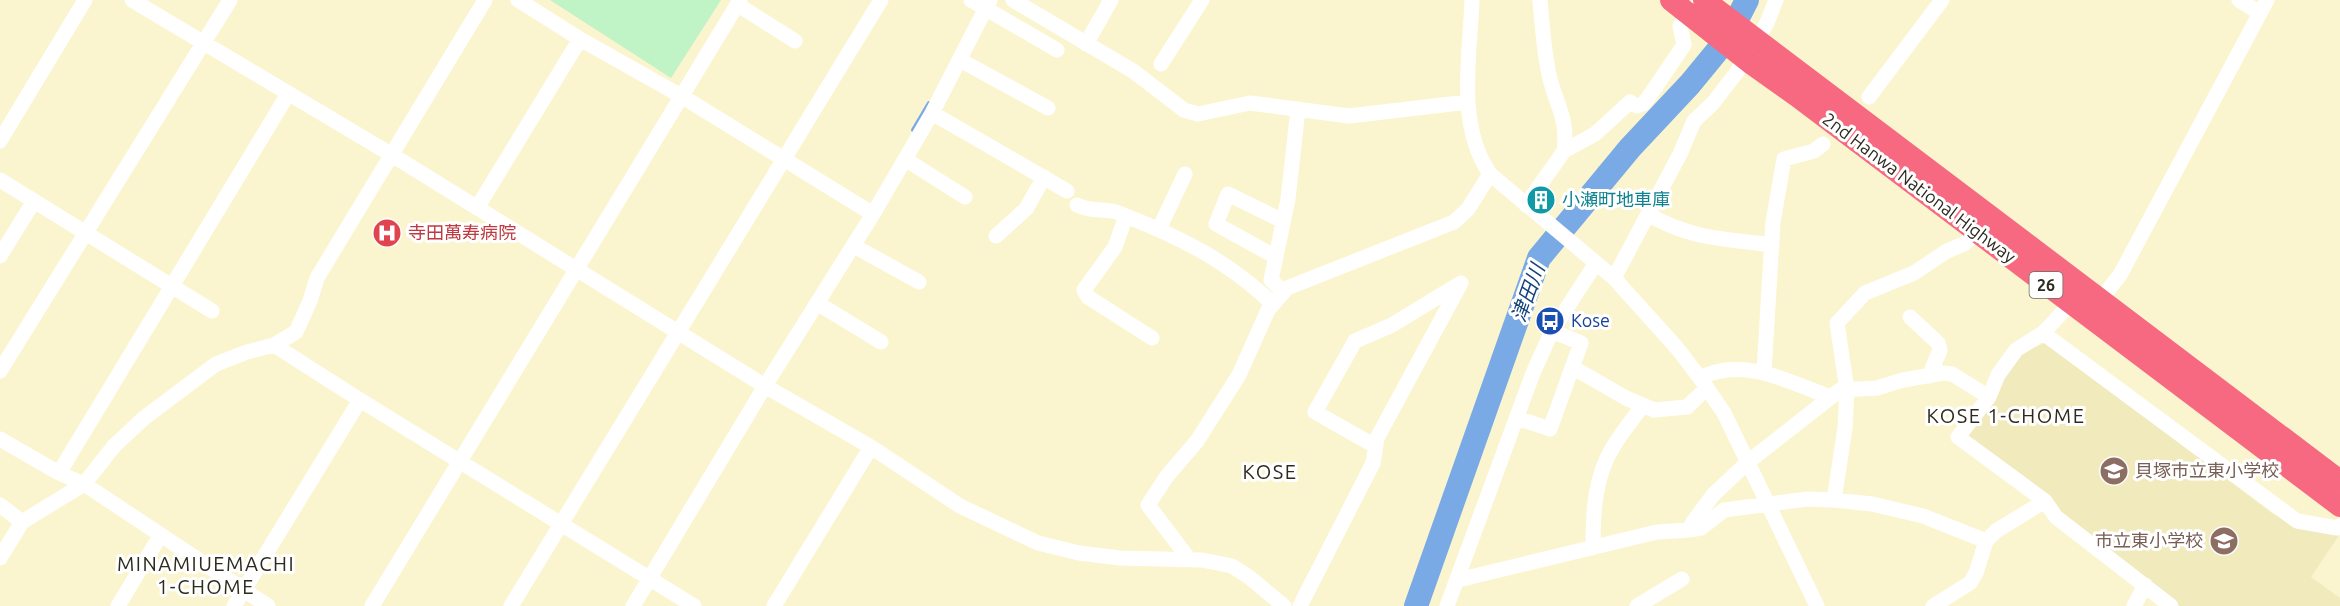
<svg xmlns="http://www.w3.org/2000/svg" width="2340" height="606" font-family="Ubuntu,'Noto Sans JP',sans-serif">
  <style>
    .built { fill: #f1eabd }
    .green { fill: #c0f3c5 }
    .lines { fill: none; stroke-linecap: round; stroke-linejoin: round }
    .stream { stroke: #79aae6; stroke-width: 4 }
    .river { stroke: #79aae6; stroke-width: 24 }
    .minor { stroke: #fff; stroke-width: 15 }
    .highway { stroke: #f66981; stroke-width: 22 }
    .labels { text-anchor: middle; stroke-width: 6; stroke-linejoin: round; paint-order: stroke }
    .shield { fill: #fff; stroke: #6c6b61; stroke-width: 1.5 }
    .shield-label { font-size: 16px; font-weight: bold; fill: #2d2b1d }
    .street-label { font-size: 18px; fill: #2d2b1d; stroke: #fff }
    .culture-label { font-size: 18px; fill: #0d838f; stroke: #fff; text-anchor: start }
    .health-label { font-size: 18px; fill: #be3a42; stroke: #fff; text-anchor: start }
    .transit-label { font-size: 18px; fill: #164399; stroke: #fff; text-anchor: start }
    .education-label { font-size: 18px; fill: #785e54; stroke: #fff; text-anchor: start }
    .water-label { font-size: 20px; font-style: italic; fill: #12437a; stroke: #fff }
    .neighbourhood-label { font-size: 20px; letter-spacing: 1.5px; fill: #2d2b1d; stroke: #fff }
  </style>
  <rect width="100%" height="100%" fill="#fbf5cf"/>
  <path class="built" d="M2046,342l227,172 16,9 51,11 -29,43 29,21v8h-163l-207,-166 -3,-10 51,-78 18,-5z"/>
  <path class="green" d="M550,0h171l-50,78z"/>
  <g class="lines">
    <path class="stream" d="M913,130l16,-27"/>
    <path class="river" d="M1416,606l123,-348 91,-110 60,-64 37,-45 20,-39"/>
    <path class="minor" d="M132,0l260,155 373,231 106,61 89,59 78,37 41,10 41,5 82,2 30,6 17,11 35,29
      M518,0l62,39 103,58 190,117
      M971,0l86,50
      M1013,0l120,71 51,39 14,4 52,-11 99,13 119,-14
      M1472,0c-2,56 -16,125 18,174l124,104 63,70 23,30 24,35 93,193
      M1540,0c2,26 4,54 10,79 8,30 18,40 14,72
      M2239,0l21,13
      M738,5l57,36
      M1086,44l25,-44
      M960,60l88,48
      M1161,64l41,-64
      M1869,97l73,-97
      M932,113l135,78
      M0,141l85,-141
      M905,159l60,38
      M0,180l212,131
      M1077,205c19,9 31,1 49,11
      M1526,205l38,-54 31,-17 35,-32 7,4 6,-2 5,-6 36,-53 -4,-19 12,-18
      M477,208l103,-169
      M1648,214c41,25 78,25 124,31
      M1159,229l26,-55
      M996,236l30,-27 18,-32
      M854,246l65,36
      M0,256l34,-55
      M1276,257l-60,-33 12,-30 55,27
      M1614,278l66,-124 14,-33 19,-18 24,-31 30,-49 9,-23
      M1283,292l-12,-12 17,-81 10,-90
      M817,303l64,39
      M1910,317l28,26 2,7 -11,26
      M2043,333l254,188 40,7 3,-2
      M1152,338l-64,-41 -4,-7 31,-43 11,-31c56,22 103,46 147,88
      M274,345l86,55 334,206
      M1572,367l54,31 28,12 33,-3 20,-19
      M0,371l230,-371
      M1764,372l9,-150 11,-63 30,-8 9,-7
      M1700,378c43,-22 90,4 130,19
      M1517,418l33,11 31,-86 -29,-12
      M0,439l59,34 25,11 184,122
      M1375,446l-60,-34 40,-71 37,-16 69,-42
      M59,473l229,-379
      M1834,500l11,-72 2,-38 -10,-67 28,-30 49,-20 33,-22 17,-7 13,-11
      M0,505l22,17
      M1689,530l12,-2 23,-18 83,-11 27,1 38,4 51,12 63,25
      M1593,548c0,-35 1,-70 20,-101 9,-15 20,-28 30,-42
      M0,558l22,-36 62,-38 30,-38 30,-28 72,-54 31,-12 27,-7 22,-13 14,-31 7,-23 168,-278
      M1189,559l-41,-54 19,-29 30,-35 42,-66 29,-65 19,-22 167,-66 14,-13 22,-35
      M1458,580l199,-48 32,-2 4,-8 20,-27 35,-33 92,-72 37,-2 26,-8 40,-7 9,1 37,23
      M118,606l42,-70
      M234,606l126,-206
      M372,606l368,-606
      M511,606l370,-606
      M633,606l132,-220 108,-172 59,-101 58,-113
      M774,606l97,-159
      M1300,606l73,-143 4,-25 84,-155
      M1447,606l86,-233 19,-42 44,-68
      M1637,606l45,-27
      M1933,606l37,-23 6,-10 10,-32 10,-10 49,-30
      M2134,606l11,-21
      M2171,606l-115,-89 -11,-16 -87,-64 31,-40 9,-22 18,-25 27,-17 28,-30 29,-3 20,-25 147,-275"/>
    <path class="highway" d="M1671,0l81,64 45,32 543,410
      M1704,0l636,481"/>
  </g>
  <defs>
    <g id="building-disc" transform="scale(1.5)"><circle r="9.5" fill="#0f9aa8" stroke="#fff"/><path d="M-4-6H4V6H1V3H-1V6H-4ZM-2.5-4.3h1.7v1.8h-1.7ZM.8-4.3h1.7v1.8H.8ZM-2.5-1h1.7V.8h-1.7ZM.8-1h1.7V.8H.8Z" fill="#fff"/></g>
    <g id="hospital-disc" transform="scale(1.5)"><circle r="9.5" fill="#e0444e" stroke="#fff"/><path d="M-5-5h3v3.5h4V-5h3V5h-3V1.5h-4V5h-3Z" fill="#fff"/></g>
    <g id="bus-disc" transform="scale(1.5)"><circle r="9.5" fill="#1a4fb4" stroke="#fff"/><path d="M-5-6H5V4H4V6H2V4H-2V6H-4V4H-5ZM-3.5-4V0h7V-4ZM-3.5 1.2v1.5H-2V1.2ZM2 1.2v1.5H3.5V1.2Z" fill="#fff"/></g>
    <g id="school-disc" transform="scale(1.5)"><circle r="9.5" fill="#8d6e63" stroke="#fff"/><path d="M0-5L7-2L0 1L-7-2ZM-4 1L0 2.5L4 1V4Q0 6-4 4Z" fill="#fff"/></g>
  </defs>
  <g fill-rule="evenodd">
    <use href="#building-disc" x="1541" y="200"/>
    <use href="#hospital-disc" x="387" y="233"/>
    <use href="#bus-disc" x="1550" y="321"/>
    <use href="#school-disc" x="2114" y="471"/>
    <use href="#school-disc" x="2224" y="541"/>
  </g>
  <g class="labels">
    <rect class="shield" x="2029.5" y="272" width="33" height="26" rx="4.5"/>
    <g class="shield-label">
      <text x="2046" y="291">26</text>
    </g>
    <g class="street-label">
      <text transform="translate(1919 188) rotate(37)" y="6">2nd Hanwa National Highway</text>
    </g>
    <g class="culture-label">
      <text x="1562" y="206">小瀬町地車庫</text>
    </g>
    <g class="health-label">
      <text x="408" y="239">寺田萬寿病院</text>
    </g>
    <g class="transit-label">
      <text x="1571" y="327">Kose</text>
    </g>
    <g class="education-label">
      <text x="2135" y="477">貝塚市立東小学校</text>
      <text x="2203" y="547" text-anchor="end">市立東小学校</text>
    </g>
    <g class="water-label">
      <text transform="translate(1528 293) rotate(-70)" y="7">津田川</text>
    </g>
    <g class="neighbourhood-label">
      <text x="2006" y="423">KOSE 1-CHOME</text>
      <text x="1270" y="479">KOSE</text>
      <text x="206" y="571">MINAMIUEMACHI<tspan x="206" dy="23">1-CHOME</tspan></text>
    </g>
  </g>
</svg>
